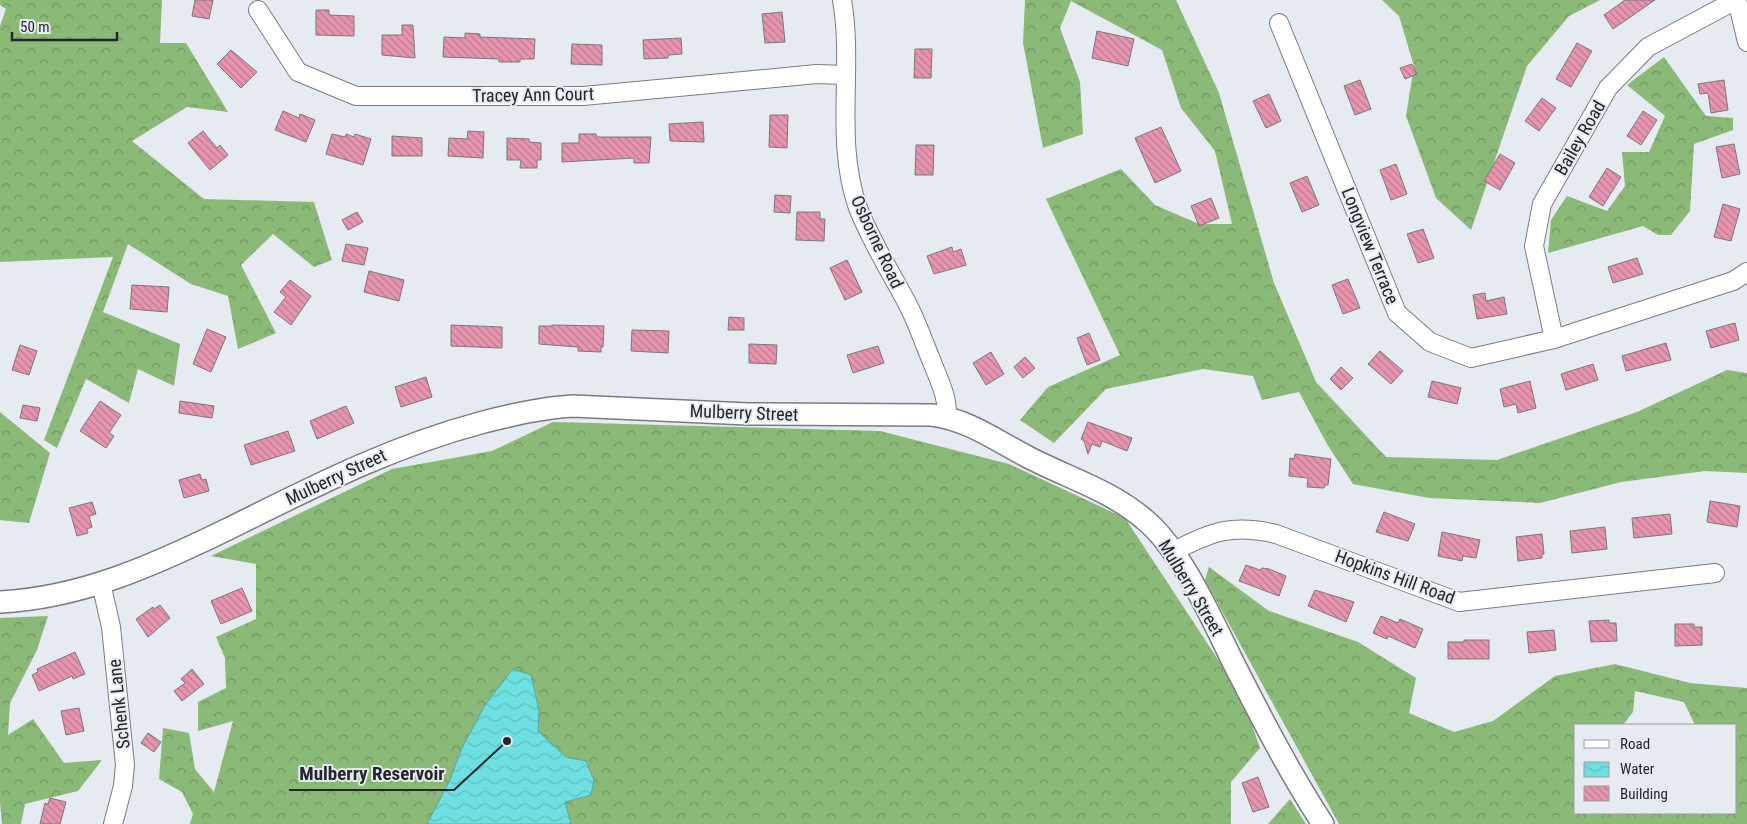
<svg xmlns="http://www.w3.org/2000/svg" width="1747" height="824" font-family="'Roboto Condensed',sans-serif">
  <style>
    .forest { fill: url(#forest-crowns); fill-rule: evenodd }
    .water { fill: url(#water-waves); stroke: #58a8aa }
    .building { fill: url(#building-back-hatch); stroke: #7e7678 }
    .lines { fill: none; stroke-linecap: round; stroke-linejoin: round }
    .minor-casing { stroke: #787c82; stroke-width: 20 }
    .tertiary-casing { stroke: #787c82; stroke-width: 24 }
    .minor { stroke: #fff; stroke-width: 18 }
    .tertiary { stroke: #fff; stroke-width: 21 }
    .labels { text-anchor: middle; stroke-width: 4; stroke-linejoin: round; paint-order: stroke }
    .street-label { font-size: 18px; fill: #252629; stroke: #e6eaf1 }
    .leader { fill: none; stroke: #252629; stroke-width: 2 }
    .callout-dot { fill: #252629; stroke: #e6eaf1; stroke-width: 2 }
    .callout-label { font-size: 19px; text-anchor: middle; font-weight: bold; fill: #252629; stroke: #e6eaf1; stroke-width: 4; stroke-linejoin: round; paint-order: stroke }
  </style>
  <defs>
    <pattern id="forest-crowns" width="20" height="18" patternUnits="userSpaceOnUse" patternTransform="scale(1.25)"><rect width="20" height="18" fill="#8bb978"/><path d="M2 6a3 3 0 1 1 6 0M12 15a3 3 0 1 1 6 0" fill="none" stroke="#719662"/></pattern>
    <pattern id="water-waves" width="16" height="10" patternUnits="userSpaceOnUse" patternTransform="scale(1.25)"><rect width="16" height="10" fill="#6ee0e1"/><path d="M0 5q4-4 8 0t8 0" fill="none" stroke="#5fc0c1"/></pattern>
    <pattern id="building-back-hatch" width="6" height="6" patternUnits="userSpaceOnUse" patternTransform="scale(1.25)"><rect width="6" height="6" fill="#e795b1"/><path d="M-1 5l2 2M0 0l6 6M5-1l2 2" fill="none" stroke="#bb7990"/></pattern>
  </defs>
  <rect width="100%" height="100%" fill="#e6eaf1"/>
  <path class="forest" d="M0,0h162l-2,43h26l42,69 -41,-5 -55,34 72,58 110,3 18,58 -18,7 -41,-33 -32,31 35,68 -38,16 -10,-53 -37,-12 -63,-40 -25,68 77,32 -6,42 -36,-17 -9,34 -43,-24 -29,69 -13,-8 69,-183 -113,5v-236l6,-17 -6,-4z
    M1025,0h151l43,93 55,190 42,99 70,75 111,3 140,-48 90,-42 20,3v100l-42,-2 -84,11 -81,21 -111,-5 -76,-14 -26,-40 -28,-52 -37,8 -9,-24 -50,-7 -97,20 -52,54 -34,-23 28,-33 72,-32 -74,-156 75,-30 34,36 44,19h33l-17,-73 -34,-43 -19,-58 -91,-49 -11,27 20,54 3,52 -40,14 -20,-105z
    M1382,0h218l-31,16 -42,50 -56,164 -35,-32 -30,-82 8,-50 -15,-50z
    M1664,57l42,59 27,2v12l-39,14 -4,67 -19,24h-13l-15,-9 -95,27 3,-33 16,-24 40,15 18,-25 -3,-34h27l16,-36 -38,-31z
    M0,412l50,41 -21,70 -29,-3z
    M553,422l327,9 129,33 116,54 117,178 18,52 -29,34v42h-1041l3,-10 -11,-22 -23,-13 4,-51 26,5 6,36 19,23 19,-71 -35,10v-29l28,-14 -1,-30 -9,-21 40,-18v-55l-45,-8 181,-87 100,-18z
    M1209,567l60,44 89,31 58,36 -7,35 45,19 39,-11 62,-45 60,-12 75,19 57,5v136h-408l-134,-244zM1635,691l49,11 11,23h41v88h-160v-88h47l10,-13z
    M48,616l-11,34 -27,53 -2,32 25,-16 31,44 38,-3 -24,31 -53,13 -4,20h-19l-2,-22v-184z
    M1290,799l16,25h-38z"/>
  <path class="water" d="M513,669l18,6 8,36 -1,20 28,26 20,4 8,19 -3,15 -26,7 6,22h-144l23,-44 11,-30 24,-45z"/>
  <path class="building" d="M195,0h18l-4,19 -17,-3z
    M1625,0h30l-42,29 -9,-14z
    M316,10h13v5l25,1v20l-38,-1z
    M782,12l3,30 -20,1 -3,-29z
    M402,25h11l2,33 -33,-3v-20h20z
    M1097,31l37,8 -6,27 -36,-8z
    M465,33l15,1v3l55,2 -1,20h-14v3h-21v-3l-56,-2 1,-20 21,1z
    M681,38l1,16 -14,1v3l-24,1 -1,-19z
    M1577,43l15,8 -21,36 -15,-8z
    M572,44l30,1v20l-31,-1z
    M915,49h17l-1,29h-17z
    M231,50l26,22 -16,16 -24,-24z
    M1412,64l5,10 -12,5 -5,-11z
    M1360,80l11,29 -16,6 -11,-29z
    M1724,80l4,30 -17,3 -3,-20 -8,1 -2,-10z
    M1269,94l12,27 -15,7 -13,-27z
    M1542,98l14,10 -17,23 -14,-10z
    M283,111l16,7 1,-4 15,6 -9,22 -31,-12z
    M1643,111l14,9 -16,25 -14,-9z
    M770,115h18l-1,33 -18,-1z
    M703,122l1,20 -34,-1 -1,-17z
    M1161,127l20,44 -26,12 -20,-45z
    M203,131l14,17 3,-3 8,10 -18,15 -22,-27z
    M468,131l16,1 -1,26 -35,-2 1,-18 18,1z
    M332,134l13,3 1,-3 8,3 1,-3 16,5 -8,26 -37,-11z
    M579,134h17l1,3h54l-2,26h-15v-5l-72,4v-19h17z
    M392,136l30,2v18h-30z
    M507,138l22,1v3l12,1v17h-4v8h-17l1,-8h-14z
    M1734,144l6,30 -18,4 -6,-31z
    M916,145h18l-1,30h-18z
    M1500,154l15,9 -15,27 -16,-9z
    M1396,164l11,30 -16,6 -11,-30z
    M1607,168l14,9 -18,29 -14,-9z
    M1307,176l12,29 -17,7 -12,-29z
    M775,195l16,1 -1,17 -16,-1z
    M1211,198l8,20 -20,8 -8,-20z
    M1723,204l17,5 -9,32 -17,-4z
    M357,212l6,10 -15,8 -6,-10z
    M797,212h23v7h5l-1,22 -28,-1z
    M1423,229l11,29 -16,5 -11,-29z
    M346,244l22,4 -4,17 -22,-4z
    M952,247l1,5 8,-3 5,16 -32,9 -7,-18z
    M1637,258l6,16 -30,9 -5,-16z
    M847,260l15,32 -17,8 -15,-32z
    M369,271l35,9 -5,21 -35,-9z
    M1348,279l12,29 -17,6 -11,-29z
    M290,280l21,16 -20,29 -17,-13 12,-15 -6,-5z
    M132,285l37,2 -2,25 -37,-3z
    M1485,293l1,8 18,-4 3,17 -30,5 -4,-24z
    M729,317l15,1v12h-16z
    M1735,323l4,17 -28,8 -5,-17z
    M451,325l51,2v21l-51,-2z
    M552,325l52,1 -1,21h-2v5l-23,-1v-4l-39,-3v-18h13z
    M207,329l19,8 -15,35 -18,-8z
    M632,330l37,1 -1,22 -37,-2z
    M1089,333l11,27 -13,5 -10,-27z
    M1666,343l5,17 -45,11 -4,-15z
    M749,344l28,1 -1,19 -27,-1z
    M20,345l17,6 -8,24 -17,-5z
    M878,346l6,17 -31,10 -6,-18z
    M1380,351l23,20 -12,13 -23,-20z
    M991,352l13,22 -18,11 -13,-22z
    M1025,357l10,11 -12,10 -9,-11z
    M1593,364l5,16 -32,10 -5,-16z
    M1341,367l12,11 -12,12 -11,-11z
    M426,377l6,20 -31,10 -6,-20z
    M1432,381l29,7 -4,16 -29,-7z
    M1530,381l6,27 -18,5 -2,-9 -12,3 -4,-18z
    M100,401l21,14 -12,18 5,3 -8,12 -26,-17z
    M180,401l34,5 -2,12 -33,-5z
    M23,405l17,3 -3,13 -17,-3z
    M346,406l8,17 -37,16 -7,-18z
    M1088,422l44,16 -5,13 -25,-10 -2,6 -8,-3 -4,10 -4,-13 -3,-2z
    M288,431l7,20 -44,14 -7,-20z
    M1295,454l36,5 -3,26h-3l-1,3 -17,-1 1,-9 -19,-2 1,-18 4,1z
    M200,474l2,6 4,-1 3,12 -25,7 -5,-18z
    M1710,501l30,5 -3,21 -30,-5z
    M92,502l4,12 -7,2 3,11 -5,2 1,4 -11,3 -8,-28z
    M1384,512l31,12 -7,17 -32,-9z
    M1670,514l2,20 -38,4 -2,-20z
    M1605,527l2,22 -35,4 -2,-22z
    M1442,532l38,8 -4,18 -13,-2 -1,5 -24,-5z
    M1542,534l2,20h-2v4l-24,3 -2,-24z
    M1246,565l14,5 2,-2 7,1 17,7 -7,20 -40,-15z
    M242,588l10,23 -31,13 -10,-23z
    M1315,590l39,12 -8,20 -38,-16z
    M160,605l10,13 -22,19 -12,-18 17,-12 1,2z
    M1381,616l17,7 2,-4 23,10 -8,19 -27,-12 -1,3 -14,-6z
    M1609,620v3h7l1,18 -26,1 -2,-21z
    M1675,624h19v3h8v18l-27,1z
    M1554,630l2,20 -27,3 -2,-21z
    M1464,640h25v19h-41v-17h16z
    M75,652l10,22 -12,5 -1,-3 -33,15 -7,-16 6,-3 -1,-3z
    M192,669l12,15 -22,17 -8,-10 11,-8 -4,-4z
    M79,708l5,23 -18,4 -5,-24z
    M148,733l13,9 -7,10 -13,-9z
    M1258,777l11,30 -16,5 -11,-29z
    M50,798l16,4 -6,22h-20l5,-21 3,1z"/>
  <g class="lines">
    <g class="minor-casing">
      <path id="minor" d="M842,0c12,69 -8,140 16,208 13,33 32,63 49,95 10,19 17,40 25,59 7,18 16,35 15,55
        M1737,0l10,42
        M258,10l40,62 58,24h227l234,-22 29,1
        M1279,23l118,290 33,29 41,16 83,-19 179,-58 14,-9
        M1554,339l-20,-93 8,-42 66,-116 40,-41 88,-47
        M1173,552c38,-21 60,-28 103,-18l183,68 256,-29
        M101,583l10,44 14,138 -2,21 -10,38"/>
    </g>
    <g class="tertiary-casing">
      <path id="tertiary" d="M0,602c81,-4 154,-37 226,-72 85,-42 161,-82 254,-107 31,-8 60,-15 93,-17l175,8 184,1c37,5 63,25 96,42 38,20 82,33 116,62 37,30 68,100 89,143 28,55 56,110 90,162"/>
    </g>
    <use href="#minor" class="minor"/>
    <use href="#tertiary" class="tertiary"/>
  </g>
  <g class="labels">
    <g class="street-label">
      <text transform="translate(533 95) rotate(-1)" y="6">Tracey Ann Court</text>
      <text transform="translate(1580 138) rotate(-60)" y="6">Bailey Road</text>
      <text transform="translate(877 242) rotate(65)" y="6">Osborne Road</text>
      <text transform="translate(1370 246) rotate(68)" y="6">Longview Terrace</text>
      <text transform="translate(744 413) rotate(2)" y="6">Mulberry Street</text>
      <text transform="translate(336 477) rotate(-25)" y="6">Mulberry Street</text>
      <text transform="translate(1395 577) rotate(20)" y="6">Hopkins Hill Road</text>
      <text transform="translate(1191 588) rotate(59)" y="6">Mulberry Street</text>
      <text transform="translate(119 704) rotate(-96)" y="6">Schenk Lane</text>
    </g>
  </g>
  <path class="leader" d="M507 741L454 790H289"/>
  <circle class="callout-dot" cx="507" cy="741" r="5"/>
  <g class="callout-label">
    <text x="372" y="780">Mulberry Reservoir</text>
  </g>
  <rect x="1574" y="724" width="162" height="90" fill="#e6eaf1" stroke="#999ca1"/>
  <rect x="1584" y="740" width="25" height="8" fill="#ffffff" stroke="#999ca1"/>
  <text x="1620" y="749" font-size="15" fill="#252629">Road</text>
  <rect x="1584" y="762" width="25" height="15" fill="url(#water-waves)" stroke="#999ca1"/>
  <text x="1620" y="774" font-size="15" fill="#252629">Water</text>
  <rect x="1584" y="786" width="25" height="15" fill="url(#building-back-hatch)" stroke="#999ca1"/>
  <text x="1620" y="799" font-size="15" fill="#252629">Building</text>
  <path d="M12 32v8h105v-8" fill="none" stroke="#252629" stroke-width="2.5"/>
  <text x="20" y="32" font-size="15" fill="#252629" stroke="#e6eaf1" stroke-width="4" paint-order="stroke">50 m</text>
</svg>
